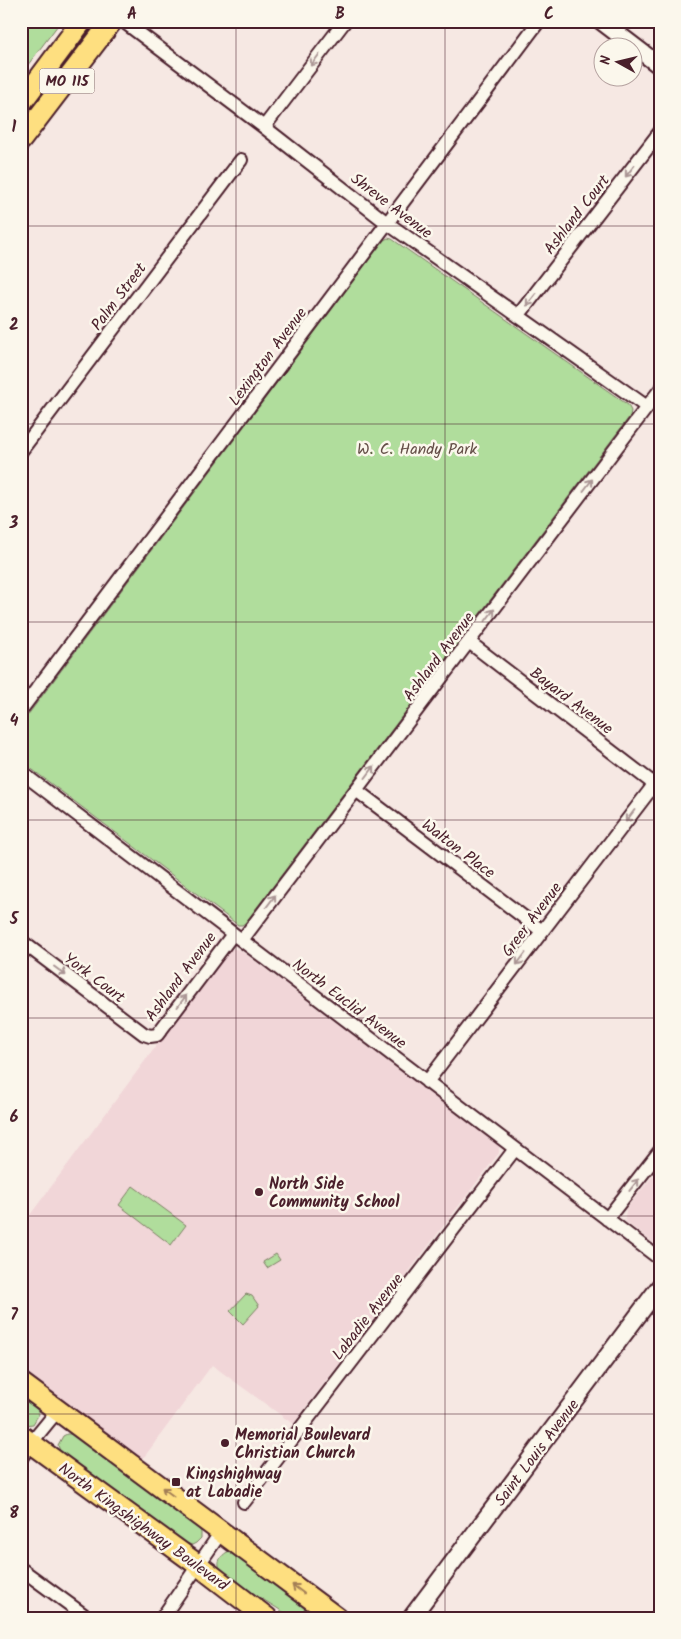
<svg xmlns="http://www.w3.org/2000/svg" width="681" height="1639" font-family="Kalam,sans-serif">
  <style>
    .built { fill: #f1d6d8 }
    .green { fill: #b0dd9c; stroke: #7d7e64 }
    .lines { fill: none; stroke-linecap: round; stroke-linejoin: round }
    .minor-casing { stroke: #4a1f2b; stroke-width: 16 }
    .tertiary-casing { stroke: #4a1f2b; stroke-width: 20 }
    .primary-casing { stroke: #4a1f2b; stroke-width: 24 }
    .minor { stroke: #fbf7ec; stroke-width: 12 }
    .tertiary { stroke: #fbf7ec; stroke-width: 16 }
    .primary { stroke: #fedf80; stroke-width: 20 }
    .oneway { stroke: #ab9695 }
    .oneway2 { stroke: #a47f56 }
    .grid { fill: none; stroke: #4a1f2b; stroke-width: 1; stroke-opacity: 0.55 }
    .poi-dot { fill: #4a1f2b; stroke: #fbf7ec; stroke-width: 2 }
    .labels { text-anchor: middle; stroke-width: 5; stroke-linejoin: round; paint-order: stroke }
    .shield { fill: #fbf7ec; stroke: #7f6065; stroke-width: 1 }
    .shield-label { font-size: 15px; font-weight: bold; fill: #4a1f2b }
    .street-label { font-size: 16px; fill: #4a1f2b; stroke: #fbf7ec }
    .park-label { font-size: 16px; fill: #644e47; stroke: #fbf7ec }
    .poi-label { font-size: 16px; font-weight: bold; fill: #4a1f2b; stroke: #fbf7ec; text-anchor: start }
    .neatline { fill: none; stroke: #4a1f2b; stroke-width: 2 }
    .grid-label { font-size: 16px; text-anchor: middle; font-weight: bold; fill: #4a1f2b }
  </style>
  <rect width="100%" height="100%" fill="#f6e8e3"/>
  <filter id="ink" filterUnits="userSpaceOnUse"><feTurbulence type="fractalNoise" baseFrequency=".02" numOctaves="2"/><feDisplacementMap in="SourceGraphic" scale="10" xChannelSelector="R" yChannelSelector="G"/><feConvolveMatrix kernelMatrix="1 2 1 2 8 2 1 2 1" color-interpolation-filters="sRGB"/></filter>
  <g filter="url(#ink)">
    <path class="built" d="M231,948l9,2 259,196v7l-206,271 -81,-59 -70,95 -121,-90v-143l206,-276z
      M660,1167v81l-34,-26 -1,-3 1,-10z"/>
    <path class="green" d="M21,21h40l-40,53z
      M388,238l4,1 236,166 3,6 -1,5 -385,507 -3,2h-4l-217,-164v-37l363,-484z
      M133,1186l53,39 -15,20 -52,-40z
      M276,1254l4,6 -13,8 -4,-6z
      M246,1294l6,2 7,10 -16,18 -13,-13z
      M21,1396l16,13 2,5 -6,10 -9,1 -3,-2z
      M67,1434h5l124,92 5,6v6l-5,5 -4,2 -6,-2 -126,-92 -2,-6 5,-9z
      M227,1552l5,1 87,65h-26l-42,-26 -31,-23c-3,-8 0,-12 7,-17z"/>
    <g class="lines">
      <g class="minor-casing">
        <path id="minor" d="M123,21l141,106 123,96 260,184
          M264,127l81,-106
          M518,316l142,-184
          M21,451l220,-291
          M469,642l185,142
          M21,710l518,-689
          M21,772l639,487
          M356,790l186,141
          M242,940l418,-550
          M21,941l123,93 6,2 7,-1 76,-101
          M427,1082l233,-305
          M607,1219l53,-68
          M21,1458l10,-15 27,-33
          M244,1502l271,-353
          M21,1569l67,49
          M162,1618l59,-86
          M656,1618l4,-5"/>
      </g>
      <g class="tertiary-casing">
        <path id="tertiary" d="M601,21l59,45
          M411,1618l249,-332"/>
      </g>
      <g class="primary-casing">
        <path id="primary" d="M21,103l61,-82
          M21,140l91,-119
          M21,1383l316,235
          M21,1436l177,129 69,53"/>
      </g>
      <use href="#minor" class="minor"/>
      <use href="#tertiary" class="tertiary"/>
      <use href="#primary" class="primary"/>
    </g>
    <defs><path id="oneway-shaft" d="M-6 0H5M1.5-3L5.5 0L1.5 3" fill="none" stroke-width="1.6" stroke-linecap="round" stroke-linejoin="round" transform="scale(1.25)"/></defs>
    <g class="oneway">
      <use href="#oneway-shaft" transform="translate(315 60) rotate(127)"/>
      <use href="#oneway-shaft" transform="translate(630 171) rotate(128)"/>
      <use href="#oneway-shaft" transform="translate(531 300) rotate(128)"/>
      <use href="#oneway-shaft" transform="translate(588 485) rotate(-53)"/>
      <use href="#oneway-shaft" transform="translate(490 615) rotate(-53)"/>
      <use href="#oneway-shaft" transform="translate(370 772) rotate(-53)"/>
      <use href="#oneway-shaft" transform="translate(630 816) rotate(127)"/>
      <use href="#oneway-shaft" transform="translate(271 901) rotate(-53)"/>
      <use href="#oneway-shaft" transform="translate(521 959) rotate(127)"/>
      <use href="#oneway-shaft" transform="translate(60 971) rotate(37)"/>
      <use href="#oneway-shaft" transform="translate(182 1001) rotate(-53)"/>
      <use href="#oneway-shaft" transform="translate(634 1185) rotate(-52)"/>
    </g>
    <g class="oneway2">
      <use href="#oneway-shaft" transform="translate(168 1492) rotate(-143)"/>
      <use href="#oneway-shaft" transform="translate(298 1589) rotate(-143)"/>
    </g>
  </g>
  <path class="grid" d="M236,21v1597M445,21v1597M21,226h639M21,424h639M21,622h639M21,820h639M21,1018h639M21,1216h639M21,1414h639"/>
  <g class="poi-dot">
    <circle cx="259" cy="1192" r="5"/>
    <circle cx="225" cy="1443" r="5"/>
    <rect x="171" y="1477" width="10" height="10" rx="2.5"/>
  </g>
  <g class="labels">
    <rect class="shield" x="39.5" y="68.5" width="55" height="25" rx="4"/>
    <g class="shield-label">
      <text x="67" y="86">MO 115</text>
    </g>
    <g class="street-label">
      <text transform="translate(392 205) rotate(37)" y="6">Shreve Avenue</text>
      <text transform="translate(576 214) rotate(-52)" y="6">Ashland Court</text>
      <text transform="translate(118 296) rotate(-53)" y="6">Palm Street</text>
      <text transform="translate(267 356) rotate(-53)" y="6">Lexington Avenue</text>
      <text transform="translate(438 656) rotate(-53)" y="6">Ashland Avenue</text>
      <text transform="translate(572 700) rotate(37)" y="6">Bayard Avenue</text>
      <text transform="translate(459 848) rotate(37)" y="6">Walton Place</text>
      <text transform="translate(531 919) rotate(-53)" y="6">Greer Avenue</text>
      <text transform="translate(180 976) rotate(-53)" y="6">Ashland Avenue</text>
      <text transform="translate(95 977) rotate(37)" y="6">York Court</text>
      <text transform="translate(350 1003) rotate(37)" y="6">North Euclid Avenue</text>
      <text transform="translate(367 1316) rotate(-52)" y="6">Labadie Avenue</text>
      <text transform="translate(536 1452) rotate(-53)" y="6">Saint Louis Avenue</text>
      <text transform="translate(144 1526) rotate(36)" y="6">North Kingshighway Boulevard</text>
    </g>
    <g class="park-label">
      <text x="417" y="454">W. C. Handy Park</text>
    </g>
    <g class="poi-label">
      <text x="269" y="1189">North Side<tspan x="269" dy="18">Community School</tspan></text>
      <text x="235" y="1440">Memorial Boulevard<tspan x="235" dy="18">Christian Church</tspan></text>
      <text x="186" y="1479">Kingshighway<tspan x="186" dy="18">at Labadie</tspan></text>
    </g>
  </g>
  <rect width="681" height="1639" fill="none" stroke="#fbf7ec" stroke-width="55"/>
  <g transform="translate(618 62) rotate(278)"><circle r="24" fill="#fbf7ec" stroke="#b4a19f"/>
  <path d="M0-4L9 19L0 12L-9 19Z" fill="#4a1f2b"/>
  <text y="-8" font-size="14" font-weight="bold" text-anchor="middle" fill="#4a1f2b">N</text>
  </g>
  <rect x="28" y="28" width="626" height="1584" class="neatline"/>
  <g class="grid-label">
    <text x="132" y="19">A</text>
    <text x="340" y="19">B</text>
    <text x="549" y="19">C</text>
    <text x="14" y="132">1</text>
    <text x="14" y="330">2</text>
    <text x="14" y="528">3</text>
    <text x="14" y="726">4</text>
    <text x="14" y="924">5</text>
    <text x="14" y="1122">6</text>
    <text x="14" y="1320">7</text>
    <text x="14" y="1518">8</text>
  </g>
</svg>
